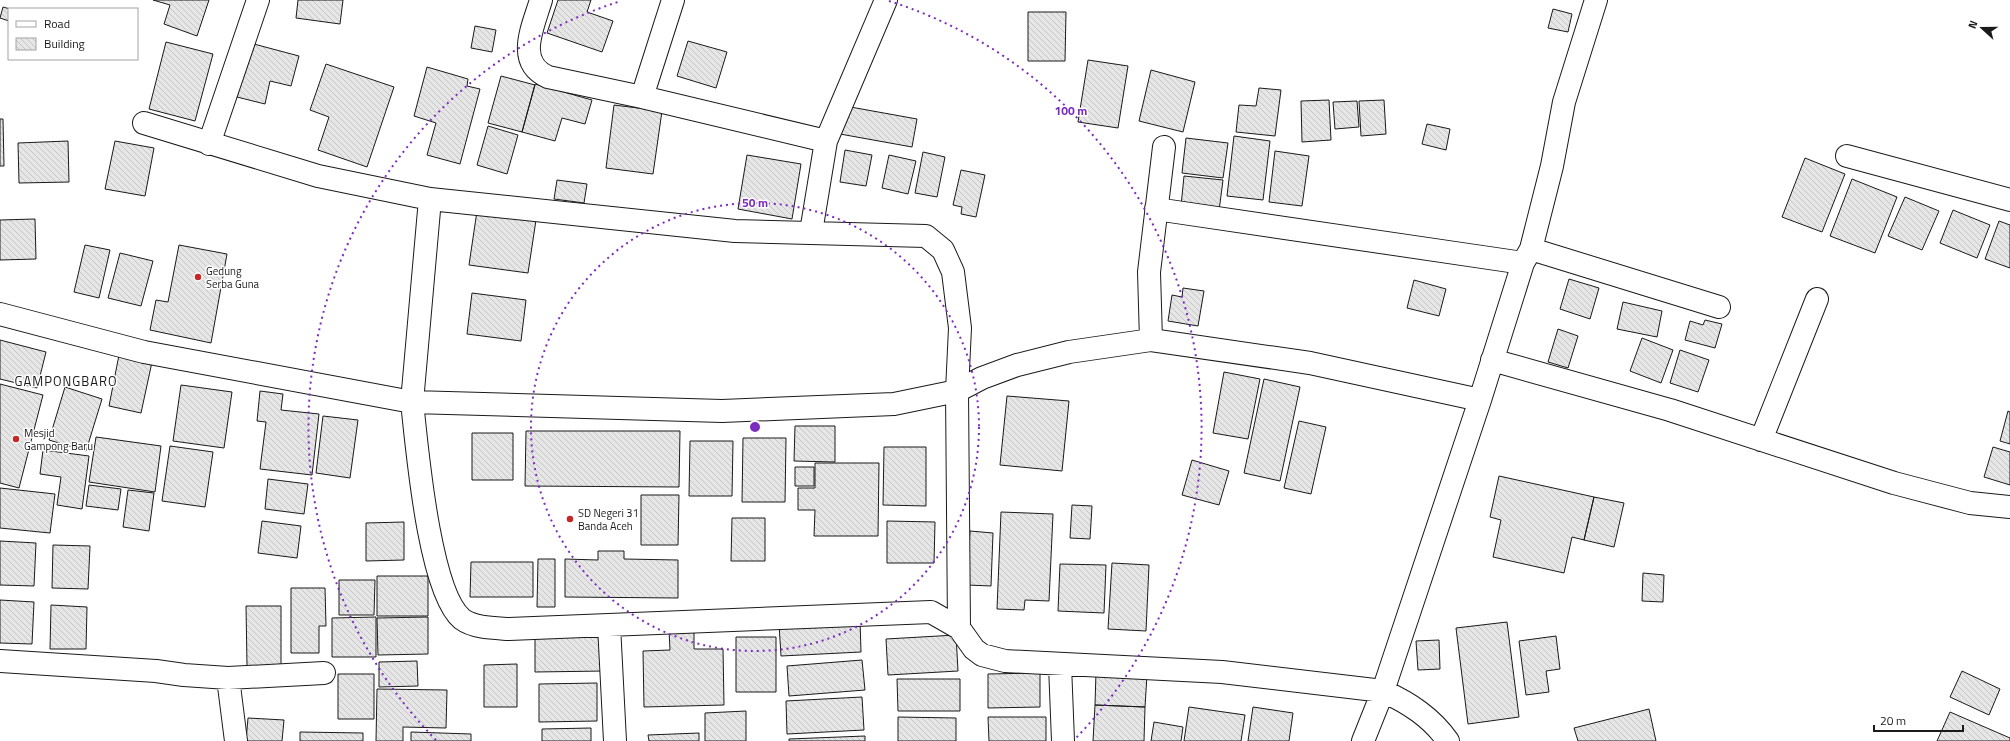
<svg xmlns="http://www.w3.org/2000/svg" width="2010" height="741" font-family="'Titillium Web',sans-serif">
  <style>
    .building { fill: url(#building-back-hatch); stroke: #1a1a1a }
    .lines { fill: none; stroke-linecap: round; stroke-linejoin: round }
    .minor-casing { stroke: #1a1a1a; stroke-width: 24 }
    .minor { stroke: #fff; stroke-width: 22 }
    .ring { fill: none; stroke: #7b2cbf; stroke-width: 2; stroke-dasharray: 2 4 }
    .poi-dot { fill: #c62828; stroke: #fff; stroke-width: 1.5 }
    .labels { text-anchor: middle; stroke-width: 3; stroke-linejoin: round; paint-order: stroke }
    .poi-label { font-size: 11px; fill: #1a1a1a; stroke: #fff; text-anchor: start }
    .quarter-label { font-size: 13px; letter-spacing: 1px; fill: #1a1a1a; stroke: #fff }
    .centre { fill: #7b2cbf; stroke: #fff; stroke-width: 2 }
    .ring-label { font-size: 12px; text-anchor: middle; font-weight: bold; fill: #7b2cbf; stroke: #fff; stroke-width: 3; stroke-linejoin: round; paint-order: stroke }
  </style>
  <defs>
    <pattern id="building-back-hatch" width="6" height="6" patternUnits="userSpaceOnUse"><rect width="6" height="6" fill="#e6e6e6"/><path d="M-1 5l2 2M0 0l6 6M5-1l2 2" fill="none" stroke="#c5c5c5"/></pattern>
  </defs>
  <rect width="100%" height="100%" fill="#fff"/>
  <path class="building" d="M153,0h56l-12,36 -33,-12 6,-19z
    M298,0h45l-3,24 -44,-6z
    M558,0h33l-4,12 26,9 -11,31 -55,-19z
    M3,7l7,2 -1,12 -9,-3z
    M1553,9l19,5 -4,18 -20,-4z
    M1028,12h38l-1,49h-37z
    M475,26l21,4 -4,22 -21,-4z
    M688,41l39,11 -11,36 -39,-12z
    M166,42l47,12 -18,67 -46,-12z
    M250,43l49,13 -8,30 -21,-5 -5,23 -28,-7z
    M1088,60l40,6 -10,62 -40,-6z
    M326,64l68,23 -27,80 -49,-17 11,-33 -19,-7z
    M427,67l41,12 -1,7 13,3 -20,75 -33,-9 9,-32 -22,-7z
    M1151,70l44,12 -12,50 -44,-11z
    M501,76l34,9 -13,47 -34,-9z
    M535,84l57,16 -7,24 -23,-6 -7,23 -33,-9z
    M1259,88l22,2 -6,46 -39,-4 3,-27 17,1z
    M1329,100l2,40 -29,2 -1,-41z
    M1384,100l2,34 -25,2 -2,-35z
    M1357,101l2,26 -24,2 -2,-27z
    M614,105l48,6 -9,63 -47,-6z
    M845,106l72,13 -5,28 -72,-13z
    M0,119h3l1,47h-4z
    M1427,124l23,5 -4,21 -24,-6z
    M488,126l30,9 -11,39 -30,-9z
    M1234,136l36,5 -7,59 -36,-4z
    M1186,138l42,5 -5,35 -41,-5z
    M68,141l1,41 -50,1 -1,-40z
    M115,141l39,7 -9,48 -40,-7z
    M845,150l27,5 -6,31 -26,-4z
    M1275,151l34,5 -7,50 -33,-4z
    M923,152l22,5 -8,40 -22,-4z
    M747,155l54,9 -9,55 -54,-10z
    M889,155l27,6 -8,33 -26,-6z
    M1805,158l40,16 -23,58 -40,-15z
    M961,170l24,5 -9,42 -15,-3 1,-7 -9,-2z
    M1184,176l39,4 -4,31 -38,-5z
    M1852,179l45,18 -22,56 -45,-17z
    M557,180l30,4 -3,19 -30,-4z
    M1905,197l34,14 -17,39 -34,-14z
    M1953,210l37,15 -13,33 -37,-15z
    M477,211l59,9 -8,53 -59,-8z
    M35,219l1,40 -36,1v-40z
    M1999,221l11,4v43l-25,-9z
    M85,245l25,5 -11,48 -25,-6z
    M179,245l48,9 -16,89 -61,-13 6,-30 12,2z
    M120,253l33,8 -12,45 -33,-8z
    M1569,279l30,9 -9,31 -30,-10z
    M1414,280l32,9 -7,27 -32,-8z
    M1183,288l21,3 -6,35 -30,-5 4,-26 10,2z
    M472,293l54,7 -5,41 -54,-7z
    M1623,302l39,9 -5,26 -40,-8z
    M1705,320l17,4 -7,24 -30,-8 5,-19 13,4z
    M1558,329l20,7 -10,32 -20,-6z
    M1642,338l31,12 -12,33 -31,-12z
    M0,340l46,12 -9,36 -37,-9z
    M1680,350l29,10 -11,32 -28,-9z
    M119,355l33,7 -11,51 -32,-7z
    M1224,372l36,7 -12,60 -35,-6z
    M1264,379l36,8 -20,94 -36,-8z
    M0,384l43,11 -24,93 -19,-5z
    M181,385l51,7 -8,56 -51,-7z
    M65,387l37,12 -16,52 -37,-11z
    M260,391l23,3 -2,16 38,4 -7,61 -52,-6 6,-47 -9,-1z
    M1007,396l62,5 -7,70 -62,-6z
    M2008,411l2,1v32l-10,-3z
    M323,416l35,4 -8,58 -34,-5z
    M1299,421l27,6 -15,67 -27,-6z
    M795,426h40v36l-41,-1z
    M526,431h154l-1,56 -154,-1z
    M472,433h41v47h-41z
    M96,437l65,9 -6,46 -66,-10z
    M743,438h43l-1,64h-43z
    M690,441h43l-1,55h-43z
    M170,446l43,6 -8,55 -43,-6z
    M884,447h42v59l-43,-1z
    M1993,447l17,5v33l-26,-8z
    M43,450l46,6 -7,53 -25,-4 4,-28 -21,-3z
    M1192,460l37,11 -10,34 -37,-10z
    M815,463h64l-1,73h-64l1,-26h-17v-22h17z
    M795,467h19v19h-19z
    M1499,476l95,21 -10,43 -12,-3 -8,36 -71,-16 8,-37 -11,-3z
    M268,479l40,5 -4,30 -39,-5z
    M89,485l32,4 -3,21 -32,-4z
    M0,488l55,6 -5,39 -50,-5z
    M128,490l26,3 -5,38 -26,-4z
    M641,495h38l-1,50h-37z
    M1594,497l30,6 -10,44 -30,-7z
    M1072,505l20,1 -2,33 -20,-1z
    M1001,512l52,2 -4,87 -24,-1 -1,10 -27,-1z
    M732,518h33v43h-34z
    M262,521l39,5 -4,32 -39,-5z
    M887,521l48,1 -1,41h-47z
    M404,522v38l-38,1v-38z
    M970,531l23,2 -2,53 -24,-1z
    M0,541l36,2 -2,43 -34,-1z
    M53,545l37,1 -2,43 -36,-1z
    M598,551h26v8l54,1v38l-113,-1v-38l33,1z
    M538,559h17v48h-18z
    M471,562h62v35h-63z
    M1112,563l37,2 -3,66 -38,-2z
    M1060,564l46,1 -2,48 -46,-2z
    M1643,573l21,2 -1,27 -21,-1z
    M377,576h51v40h-51z
    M339,580h36l-1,35h-35z
    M291,588h34l1,38h-7v27h-28z
    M0,600l34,2 -2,42 -32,-1z
    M51,605l36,2 -1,42h-36z
    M246,606h35v60h-34z
    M376,617v40h-44v-39z
    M428,617v37l-50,1 -1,-37z
    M860,620l1,32 -80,4 -2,-32z
    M1507,622l12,95 -51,7 -12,-96z
    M694,629v20h29l1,56 -80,2 -1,-56 27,-1 -1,-20z
    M535,630h71l-1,41 -70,1z
    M956,635l2,36 -70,4 -2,-36z
    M1556,636l4,33 -14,2 3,21 -23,3 -7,-54z
    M736,637h40v55h-40z
    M1439,640l1,29 -22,1 -2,-29z
    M862,660l3,30 -76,6 -2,-30z
    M417,661l1,25 -39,1v-25z
    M517,664v43h-33v-42z
    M1962,671l38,18 -11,26 -39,-18z
    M1096,672l51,3 -2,32 -50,-2z
    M1040,673v34l-52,1v-34z
    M338,674h36v45h-36z
    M897,679h63v32h-62z
    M597,683v38l-58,1v-38z
    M377,689l70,1 -1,38 -43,-1v14h-27z
    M862,697l2,33 -77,4 -1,-33z
    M1095,705l50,2 -1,34h-51z
    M1189,707l56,8 -4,26h-57z
    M1253,707l40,6 -4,28h-41z
    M1649,709l7,32h-78l-4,-13z
    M746,711v30h-41v-28z
    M1950,712l60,26v3h-73z
    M898,717l58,1v23h-58z
    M988,717h58v24h-57z
    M248,718l36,2 -2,21h-36z
    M1154,722l29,5 -2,14h-30z
    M591,728v13h-49v-12z
    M300,732l63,1v8h-63z
    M411,732l60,2v7h-60z
    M699,733v8h-50l-1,-6z
    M865,736v5h-76v-2z"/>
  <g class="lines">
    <g class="minor-casing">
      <path id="minor" d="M541,0c-8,27 -26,62 7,77l94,20 184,44 -15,91
        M642,97l31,-97
        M144,123l174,53 112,23 305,32 191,5 17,14 10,22 7,56 -3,63 2,237
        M826,141l60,-141
        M209,144l49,-144
        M1847,156l163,44
        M430,199l-18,203 310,9 172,-7 63,-13 25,-13 35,-13 52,-13 82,-12 159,23 170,37
        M1156,209l367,54
        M1531,249l188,58
        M0,314l144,38 268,50c5,45 17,190 50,217 12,9 32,9 47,10l422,-17 28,16 15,21 8,6 23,6 217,11 161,19c26,12 48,26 65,50
        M1151,340l-2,-68 15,-125
        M1492,360l178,50 224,73 76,20 40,4
        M1761,440l56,-141
        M609,625l6,116
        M0,661l156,10 28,4 44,3 96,-5
        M1060,665l3,76
        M228,678l8,63
        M1363,741l20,-50 97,-291 43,-137 8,-14 21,-83 12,-64 32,-102"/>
    </g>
    <use href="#minor" class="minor"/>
  </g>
  <g class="ring">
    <circle cx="755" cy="427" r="224"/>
    <path d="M436 740A447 447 0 0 1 621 1M889 1A447 447 0 0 1 1074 740"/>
  </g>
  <g class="poi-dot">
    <circle cx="198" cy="277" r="4"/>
    <circle cx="16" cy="439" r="4"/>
    <circle cx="570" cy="519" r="4"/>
  </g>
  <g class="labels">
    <g class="poi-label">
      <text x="206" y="275">Gedung<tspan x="206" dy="13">Serba Guna</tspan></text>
      <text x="24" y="437">Mesjid<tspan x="24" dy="13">Gampong Baru</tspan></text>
      <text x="578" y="517">SD Negeri 31<tspan x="578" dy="13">Banda Aceh</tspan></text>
    </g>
    <g class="quarter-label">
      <text x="66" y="386">GAMPONGBARO</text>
    </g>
  </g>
  <circle cx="755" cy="427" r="6" class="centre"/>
  <g class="ring-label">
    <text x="1071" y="115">100 m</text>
    <text x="755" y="207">50 m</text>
  </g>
  <rect x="8" y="8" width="130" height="52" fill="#ffffff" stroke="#a3a3a3"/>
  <rect x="16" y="21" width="20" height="6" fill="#ffffff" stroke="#a3a3a3"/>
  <text x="44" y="28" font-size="12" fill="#1a1a1a">Road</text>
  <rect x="16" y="38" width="20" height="12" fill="url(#building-back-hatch)" stroke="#a3a3a3"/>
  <text x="44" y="48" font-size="12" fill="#1a1a1a">Building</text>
  <g transform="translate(1982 28) rotate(291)" stroke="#ffffff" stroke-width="3" paint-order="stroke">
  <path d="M0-3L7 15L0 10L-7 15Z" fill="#1a1a1a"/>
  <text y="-6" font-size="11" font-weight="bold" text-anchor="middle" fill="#1a1a1a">N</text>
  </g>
  <path d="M1874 725v6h89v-6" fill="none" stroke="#1a1a1a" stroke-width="2"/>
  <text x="1880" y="725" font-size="12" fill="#1a1a1a" stroke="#ffffff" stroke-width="3" paint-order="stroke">20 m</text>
</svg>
